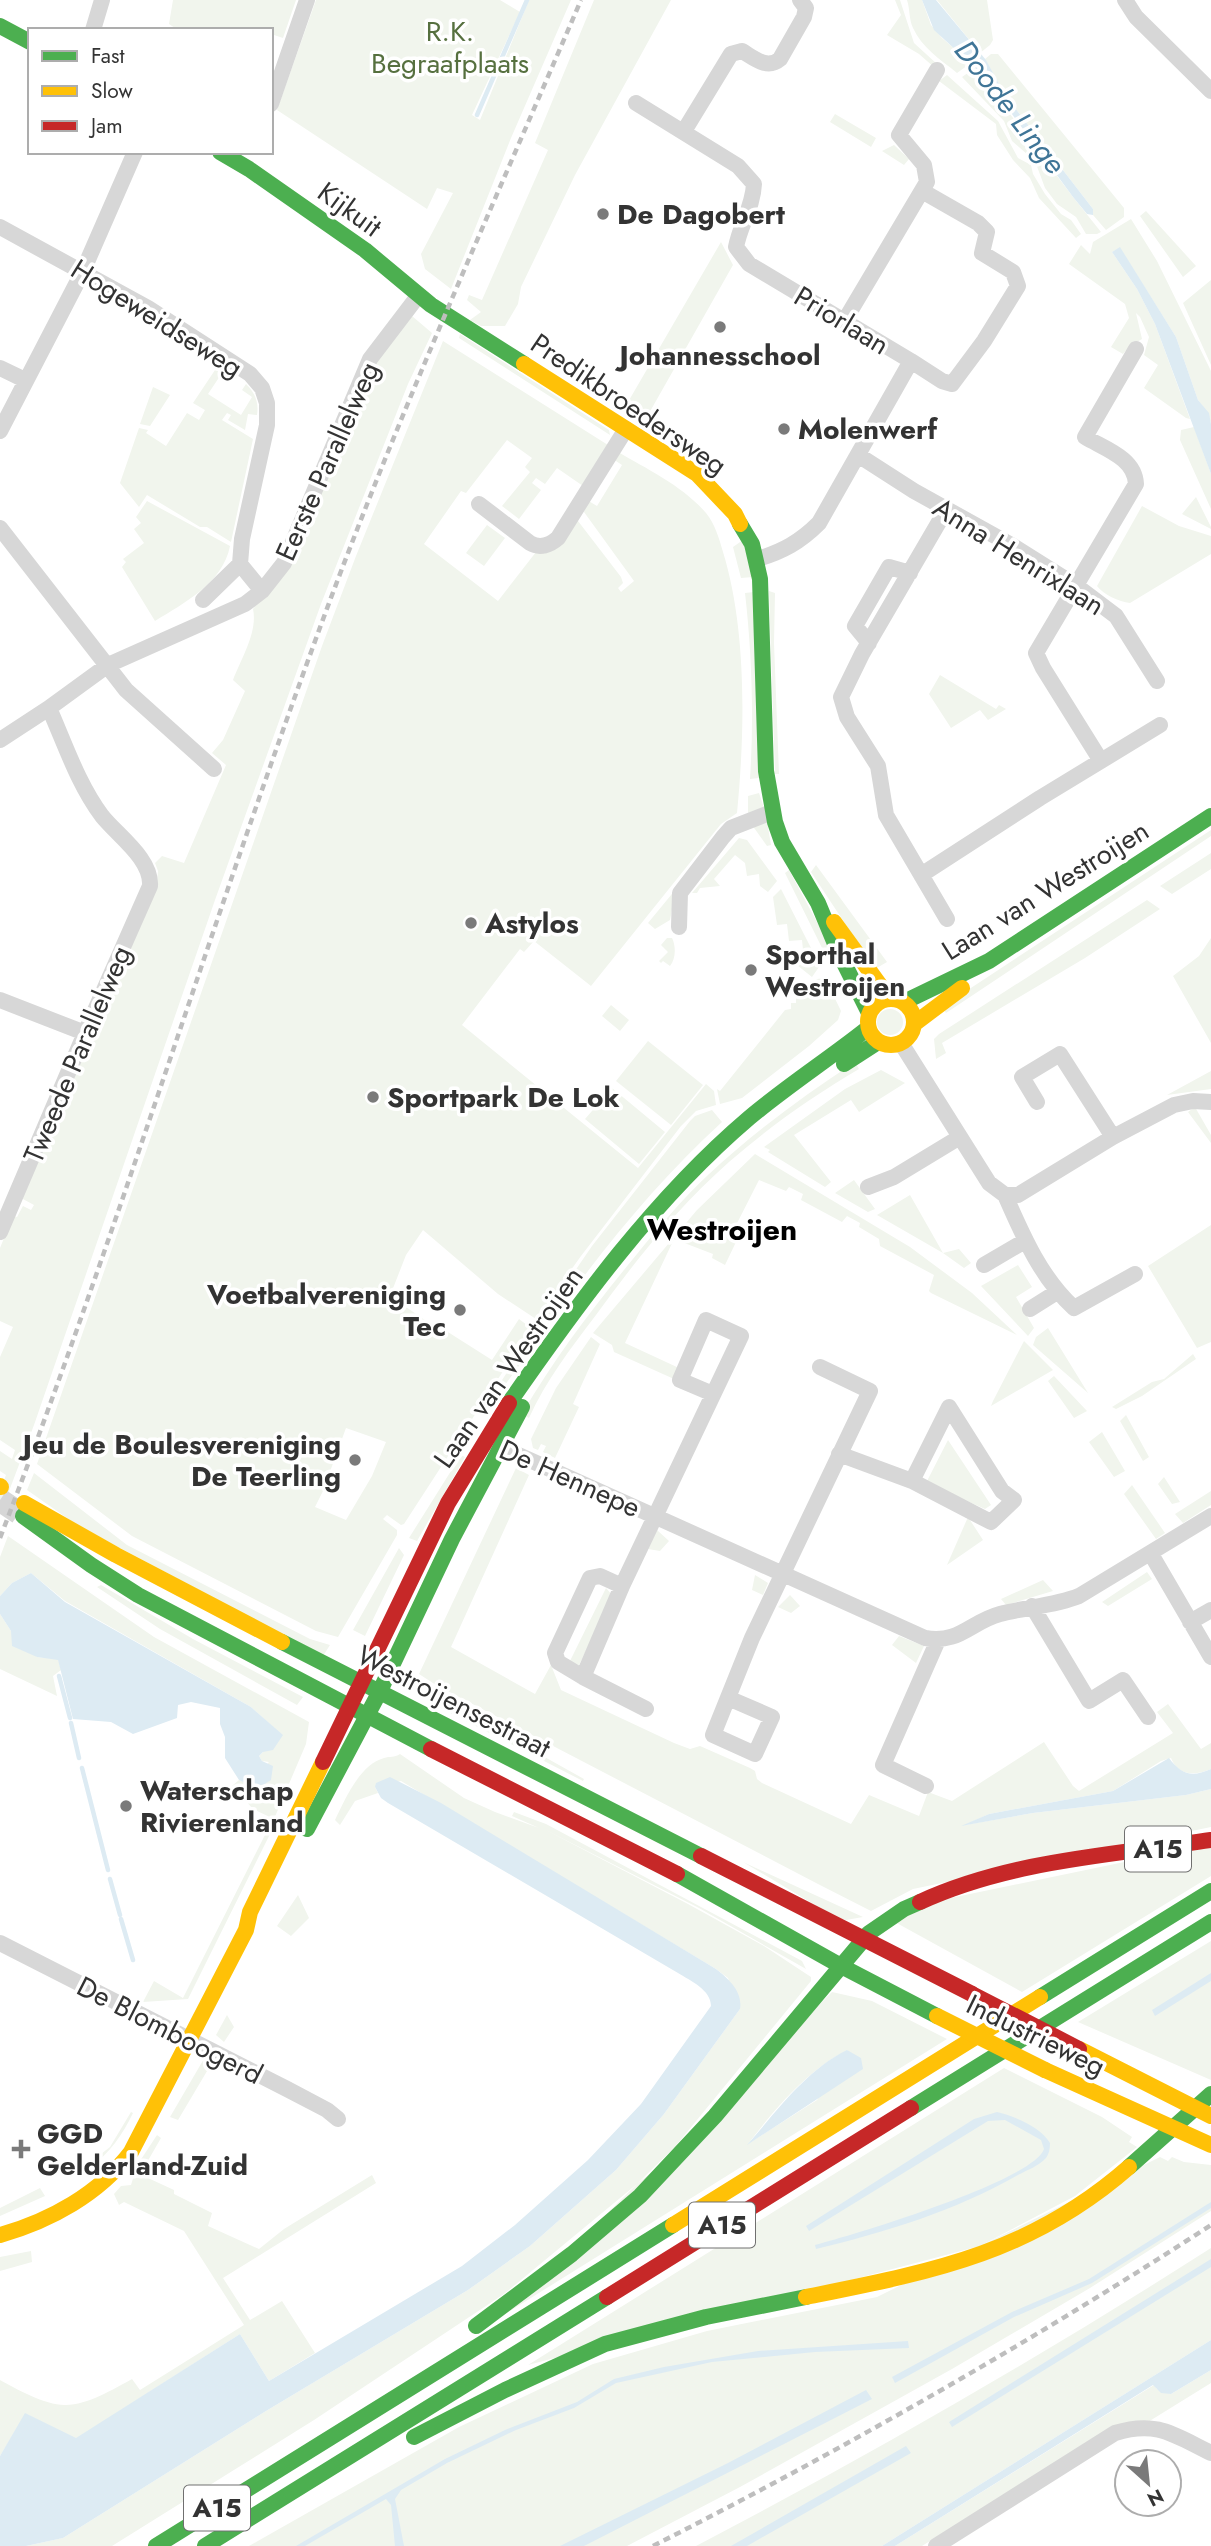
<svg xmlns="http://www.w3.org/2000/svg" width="1211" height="2546" font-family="Jost,sans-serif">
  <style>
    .green { fill: #f1f5ed; fill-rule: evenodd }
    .water { fill: #ddebf3 }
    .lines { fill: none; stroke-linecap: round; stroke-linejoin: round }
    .stream { stroke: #ddebf3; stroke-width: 4.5 }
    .secondary-tunnel { stroke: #d6d6d6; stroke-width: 23; stroke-dasharray: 23 11; stroke-linecap: butt }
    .street { stroke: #d7d7d7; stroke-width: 16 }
    .fast { stroke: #4caf50; stroke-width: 16 }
    .slow { stroke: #ffc107; stroke-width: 16 }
    .jam { stroke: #c62828; stroke-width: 16 }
    .rail { stroke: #bebebe; stroke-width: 4.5; stroke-dasharray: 7 5; stroke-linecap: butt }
    .slow-bridge { stroke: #ffc107; stroke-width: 16 }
    .jam-bridge { stroke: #c62828; stroke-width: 16 }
    .poi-dot { fill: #7a7a7a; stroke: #fff; stroke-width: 2.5 }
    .labels { text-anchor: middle; stroke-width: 7; stroke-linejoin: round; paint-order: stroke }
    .shield { fill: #fff; stroke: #707070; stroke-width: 2 }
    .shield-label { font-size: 26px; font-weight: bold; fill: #333 }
    .park-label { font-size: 28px; fill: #56703f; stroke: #fff }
    .street-label { font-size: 28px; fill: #333; stroke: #fff }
    .poi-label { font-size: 28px; font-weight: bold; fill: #333; stroke: #fff; text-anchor: start }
    .water-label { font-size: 30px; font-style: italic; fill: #3f7597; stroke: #fff }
    .neighbourhood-label { font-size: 30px; font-weight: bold; fill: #000; stroke: #fff }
  </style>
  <rect width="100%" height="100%" fill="#fff"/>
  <path class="green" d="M173,0h123l-13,38 -12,-4v-4l-12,-3 -1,3 -11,-2 -1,2h-68l-9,-6z
    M316,0h184l20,12 -48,103 8,5 49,-120h42l-60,138 -60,151 -26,-20 -4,-15 32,-61 -16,-5 -10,21 -150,-99z
    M594,0h77l-96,175 -54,112 -3,17 -13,22h-24l-11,-6 11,-8 -14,-12 2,-5 13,5 66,-150 -13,-7z
    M895,0h5l14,43 23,21 -2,4 -16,-14 -32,-19 14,-20z
    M907,0h15l9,25 11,13 29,25 -14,10c-17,-14 -35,-25 -44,-45 -4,-8 -3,-19 -6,-28z
    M937,0h50l6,40 -3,5 -10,8z
    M991,54h7l126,154v9l-18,13 -13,-15v-6l-88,-114 -20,-36z
    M975,68l98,129 28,35 -4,2h-11l-10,-17 -19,-13 -12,-16 -10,-27 -23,-20 -8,-20 -42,-44z
    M947,75l51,46 20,37 13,7 2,9 12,20 16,20 10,6 10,14 -5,4 -37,-40 -9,-20 -17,-18 -16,-25 -1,-11 -57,-43z
    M835,114l41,24 -5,9 -41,-25z
    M894,145l15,14 -5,6 -22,-14z
    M1146,211l50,55 -13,11 -43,-61z
    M1131,219l26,42 54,110v53l-3,-11 -10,-13 -22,-63 -56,-89 -8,4 25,37 18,35 35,95 -4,-1 -42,-30 14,-23 -14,-10 5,-18 -9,-20 -4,-4 6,26 -7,4 -1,-2 -11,13 -12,-7 18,-29 -4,-14 -56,-40 12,-19 9,9 3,-12z
    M721,242l12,23 -85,150 -20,-13z
    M1211,280v85l-28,-62z
    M412,316l20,17 -24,51 -87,220 -106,296 -181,525 -34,90v-24l6,-16 -6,-4v-20l12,8 3,-9 -15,-10v-83l13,-30 -13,-6v-73l13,-32 4,1 6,-11 8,4 3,-5 -13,-7 136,-315 1,-12 -3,-8 7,-7 22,7 42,-98 -14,-12 11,-13 22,-49 -12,-11c8,-21 25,-48 20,-71l9,-11 112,-234z
    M460,334l149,96 1,5 -151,-97z
    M443,341l165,104 -25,41 -26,-18 -12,16 -9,-6 -4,5 9,7 -22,29 -17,-13 28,-34 -5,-5 7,-9 -25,-18 -41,53 -5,-2 -37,53 74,57 38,-49 38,-30 4,-1 43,56 2,6 -5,5 3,4 13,-11 -50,-69 3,-12 10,6 25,-41 -9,-6 5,-7c29,17 65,34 88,61 9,11 13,25 17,39 24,78 22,179 14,261l-16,11 -130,162 -57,-45 -10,11 -4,-3 -58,76 176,143 68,-84 8,7 2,14 -20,6 -15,15 -100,130 -45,63 -38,-25 -75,-64 -17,25 -16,41 48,33 2,-2 52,33 27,-41 12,9 -127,196 -3,1 -14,-10 -4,4 14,11v5l-59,102 -22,-6 -184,-95 -95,-72 285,-818 34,-90zM346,1428l40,14 -14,34 -26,44 -31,-13 14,-28 -1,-2z
    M217,367l18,10 -4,6 -11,-7 -12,18 33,21 11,-18 -10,-7 4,-6c9,9 13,18 11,31l-9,-1 -3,16 -17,-10 3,-5 -4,-2 -5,7 31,19 -22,103 -24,-15h-7l-53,-32 -8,12 -19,-24 19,-55 9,2 -2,3 20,13 21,-33 12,7 6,-10 -12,-7z
    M153,387l17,8 -20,31 -10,-2z
    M1194,427l17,47v35l-31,-69 1,-10z
    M1196,497l15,30v2l-29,-15z
    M147,501l83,45c-7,37 -46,57 -75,75l-33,-54 4,-5 -3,-3 21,-16 -10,-14 7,-6 -5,-6z
    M1142,506l37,20 32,10v18l-81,49c-11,-1 -27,-9 -33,-17z
    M487,525l18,13 -21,28 -18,-13z
    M743,540l10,37 -12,1 -8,-31z
    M769,591l6,2 -1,50 5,131h-4z
    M754,592l5,186 -9,1c4,-61 2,-125 -5,-186z
    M940,675l56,34 3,-4 7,4 -18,11 -8,-10 -29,18 -22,-34z
    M759,793l5,15 -16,5v-17z
    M767,821l4,24 -4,1 -15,-21z
    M1211,830v6l-265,177 -4,-6z
    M739,838l8,2 30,41 -9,11 -8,-6 -1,-12 -12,2 -2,-13 -10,-8 -21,24 6,7 -20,2 -3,5h-5z
    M1211,853v16l-39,25 -12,-8z
    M816,865l71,97 -12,7 -64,-97z
    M789,870l43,80 -7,4 -40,-81z
    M676,889l-6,31 -15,9 -7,-6z
    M781,889l30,59 -8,7 -2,-2 2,-3 -1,-10 -13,1 -2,-17 -10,1 -4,-28z
    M1147,900l13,9 -75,49 -143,85 4,10 -10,6 -2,-20 5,-5z
    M667,938h5c4,8 4,21 -2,28l-7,-5 -2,2 -2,-2 9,-9 -7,-7z
    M1211,938v105l-38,-67 26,-20z
    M813,952l6,15 -7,10 -15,-12 -1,-6 2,-2 6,4z
    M825,978l16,33 -3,9 -29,26 -67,52 -22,6 -3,-15 3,2 65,-81 6,-1v-6h5v-6l6,-1v-8l5,4 10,-13z
    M611,1005l18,15 -9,11 -18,-15z
    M877 1022a13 13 0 1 1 26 0a13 13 0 1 1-26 0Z
    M648,1041l55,44 -32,40 -55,-44z
    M855,1062l4,7c-46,27 -90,58 -130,93 -50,44 -94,99 -133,153 -25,33 -50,65 -67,103l-7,-4c33,-57 73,-109 115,-160 22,-27 45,-55 71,-79 45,-42 95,-79 147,-113z
    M881,1070l24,13 -46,29 -8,-12 -57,35 37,47 -6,5 -57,-35 2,-2 -6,-3 81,-58z
    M1211,1071v18l-44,6z
    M612,1088l53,44 -26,32 -54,-45z
    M1195,1107l16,28v8l-23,-31z
    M712,1110l10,12c-66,60 -123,132 -175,204l-7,-4 52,-76 98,-125 5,-5z
    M755,1154l155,93 62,46 45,42 -86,-42 -2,-2 5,-16 -54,-29 -1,-7 -20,-12 1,-4 -13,-7 -5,6 -41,-22 2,-6 -14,-7 -3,4 -27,-11 -30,59 7,3 -11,23 -13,-7 1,-4 -39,-15 -49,104 54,25 -5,11 -60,-27 -2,-7 -19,-12 104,-123z
    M854,1180l21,29 -7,3 -33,-19z
    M910,1195l33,58 16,-4 12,14 -7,5 -21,-15 -66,-38z
    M1211,1225v117l-14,6 -49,-82z
    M1018,1265l14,22 -16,10 18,31 -6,8 -47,-50z
    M1048,1328l40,65 -55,-48 3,-8z
    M535,1329l5,8 -41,56 -4,-2z
    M591,1337l9,7 -27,60 6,3 -24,51 -12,-6 3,-6 -5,-2 -3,6 -5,-2 -2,-9 25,-51z
    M1024,1341l29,29 -62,36 2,-5z
    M1193,1354l3,5 -54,37 -26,13 -4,-2 40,-25 12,-3z
    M1054,1376l33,35 -13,7 -26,-37z
    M1126,1415l23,42 -6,4 -23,-40z
    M1102,1432l23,39 -11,6 -25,-35z
    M948,1440l43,65 -6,4 -59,-26z
    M461,1455l4,2 -48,84 -8,-3z
    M516,1468l13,7 -78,172 84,47 16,-29 10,25 113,53 16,6 10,-3 50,22 5,3 2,8 5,4 89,41 18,-29 50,21 9,-24 24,9 92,-59 29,44 6,5 94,-58 -16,-21 11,-8 33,45 10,-6v26c-16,7 -33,7 -40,-11l-10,3 -48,30 -124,23 -24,11 68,-12 153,-18 25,-6v38l-298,62 -42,22 -53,-27 -382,-199 -17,-11z
    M34,1473l93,72 183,94 20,6 -7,11 -246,-131 -50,-35z
    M1164,1477l16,25 -8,2 -14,-20z
    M1132,1485l33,48 -9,6 -32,-45z
    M1211,1491v14l-28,18 -8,-9z
    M968,1517l15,23 -36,25z
    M657,1530l12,11 -9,10 -12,-2z
    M8,1536l146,101 155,85 -3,22 -32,75 -21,-10 -21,-23 7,-6 9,4 21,-22 -7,-1 -3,-5 4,-4 9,-26 -21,-19 -186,-106 -34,-28 -19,10 -12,13v-39z
    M399,1548l5,7 -39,81 -12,-6z
    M1147,1572l5,7 -44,27 -6,-4z
    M755,1575l13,8 -5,12 -11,-5z
    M1043,1580l10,11 -47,14 -5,-6z
    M101,1585l92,54 110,58 -6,8 -137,-76 -63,-42z
    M606,1588l7,8 -34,69 -10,-2z
    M790,1595l10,11 -9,7 -13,-6z
    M0,1614l11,17 26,26 21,2 3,11 -8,6 4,20 -57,-27z
    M899,1636l25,10 -8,17 -24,-18z
    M432,1694l152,85 -1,2 -156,-80z
    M400,1754l64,44 31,14 44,16 -27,-12 2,-4 32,12 256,137 4,8 -107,-61 -157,-80 146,76 76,42 47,31v4l-151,184 -156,129 -190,126 -202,126h-86l37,-8 203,-127 202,-121 62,-44 86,-76 48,-56 76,-105 -12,-31 -12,-9 -315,-188 -26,6 3,6 -23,8 -15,24 -5,-5c10,-20 24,-55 49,-62 6,-2 10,0 16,-4z
    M268,1829l3,3 -83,167 -45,3 11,-21 29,17z
    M1211,1844v32l-189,116 -129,-71 24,-16z
    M743,1862l120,55 -17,3 -11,-3z
    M298,1895l11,23 -18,18 -14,-10z
    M1211,1941v139l-133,-58z
    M832,1992l40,9 75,38 -442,275zM848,2050l-31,50 -69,44c26,-34 60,-75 100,-94z
    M227,2015l7,12 -10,15 -8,-7z
    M205,2057l8,4 -35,59 -8,-3z
    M1004,2068l98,49 30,20 -3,5 8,5 -62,49 -95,50 -452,119z
    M131,2112l2,1c-11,23 -23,39 -43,55l-3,-3 23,-18z
    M157,2135l4,3 -19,33 -6,-4z
    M1160,2157l8,4 4,-4 12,5 27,3v46l-121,77 -138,81 -212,118 -113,59h-378l210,-119 134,-63 114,-33 170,-34z
    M135,2172l39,18v4l38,19 -4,13 51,23 25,-20 88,-54 4,8 -153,95 27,42 32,-19 33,52 -46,28 -29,-47 -164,105 -50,-25 -26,42v-76c16,9 47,26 66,25 21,0 48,-16 66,-26l8,11 104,-65 -60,-94 -60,-29 -5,3 -5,-11 7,-8 10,-1z
    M40,2188l5,8 -45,20v-8z
    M1211,2248v92l-329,206h-186c176,-92 348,-191 515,-298z
    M31,2251l1,11 -32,9v-14z
    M1211,2370v13l-63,39 -45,10 -181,114h-27l259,-161 3,4 14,5z"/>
  <path class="water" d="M922,0h14l50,60 19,35 88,114v6l-6,-1 -14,-17 -89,-121 -50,-46z
    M1120,247l56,90 22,63 11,13 2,11v50l-56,-150 -18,-35 -25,-37z
    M31,1573l34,29 186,105 32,28 -10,15 -10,2 -4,4 3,5 11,5 -2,14 -8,5 -16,-1 -8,-4 -14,-22v-21l-5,-13v-16l-29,-6 -13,3 -1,13 -44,16 -22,-12 -38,-3 -15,-59 -21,-3 -25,-11 -1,-15 -11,-17v-18l12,-13z
    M1169,1758c12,16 22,20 42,11v20l-25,6 -153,18 -72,13 28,-12 124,-23z
    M390,1777l51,26 275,166c13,10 27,23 24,40l-76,105 -48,56 -86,76 -62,44 -202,121 -203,127 -37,8h-26v-90l25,-43 51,25 164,-104 29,47 193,-115 53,-41 73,-65 53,-56 70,-98c0,-16 -20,-25 -33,-33l-290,-170 -7,-5 -6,-11 1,-4z
    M1211,1973v8l-56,35 -3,-6z
    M847,2050l14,8 2,11 -116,76c30,-34 59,-75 100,-95z
    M997,2112c17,4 44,15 53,31 0,6 -1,11 -4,15 -7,8 -19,12 -28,17 -63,36 -132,57 -202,74l-1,-4c38,-10 218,-64 229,-96l-3,-9 -36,-20 -17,1 -179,110 -3,-5 168,-107z
    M1211,2202v6l-119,75 -78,34 -119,66 -3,-6 120,-65 77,-33z
    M1211,2259v8l-259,160 -3,-5z
    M1211,2340v30l-40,24 -10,-1 -8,-8 -258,161h-13z
    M908,2341l1,7 -94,4 -103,10 -96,21 -42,25 -58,22 -69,33 -46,27 -6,9 9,47h-9l-4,-41 -5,-6 -81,47h-9l149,-87 60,-29 72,-28 37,-23 50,-12 94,-16z
    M866,2390l6,9 -288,147h-24l168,-83z
    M906,2446l5,7 -164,93h-16z"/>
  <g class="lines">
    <path class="stream" d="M477,115l50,-115
      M59,1676l11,42
      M71,1723l8,35
      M82,1768l26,102
      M110,1879l10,36
      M121,1919l12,41"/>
    <path class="secondary-tunnel" d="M0,1500l19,13"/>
    <path class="street" d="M1125,0l11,17 75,74
      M93,30l9,-30
      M636,103l102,63 16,18c-1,23 -14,41 -18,63l13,17 162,97 -92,162c-19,19 -37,29 -62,36
      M271,104l36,-104
      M684,131l47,-77 11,-3c12,7 25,19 38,8l24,-42 2,-9 -6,-8
      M0,227l148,81 102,66 12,14 5,15v22l-25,114 -2,25 -37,36
      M845,320l82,-138 -3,-17 -25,-30 38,-65
      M911,361l31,20 10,3 32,-43 34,-55 -5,-14 -31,-19 5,-21 -9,-9 -56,-32
      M0,368l25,12
      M0,431l83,-160 52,-119
      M858,455l56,36 99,55 62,39 41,31 41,65
      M479,504l51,39c10,6 20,2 28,-5l68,-109
      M946,510l-84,144 -21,43 6,20 31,49 8,49 61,104
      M0,528l126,162 88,79
      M240,564l22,27
      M869,643l-14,-17 34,-59 21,6
      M0,740l49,-32
      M1101,761l-58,-93 -7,-15 100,-169c-1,-26 -31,-35 -51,-47l51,-88
      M921,875l119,-77 120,-73
      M679,927l1,-34 43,-56 8,-9 41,-16
      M0,1000l85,33
      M901,1043l88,140 16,12h13l95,-58 61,-32 19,-4 18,1
      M1037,1102l-15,-25 38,-23 53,83
      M868,1187l26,-10 66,-40
      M1005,1195c18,41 36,83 69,113l61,-34
      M0,1232l85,-199 65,-147c2,-27 -32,-50 -48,-70 -24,-32 -37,-72 -53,-108l59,-43 137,-61 17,-13 22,-28 86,-204 48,-63
      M984,1265l41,-24
      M1030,1309l27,-17
      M949,1407l53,84 12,9 -23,22 -79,-41z
      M492,1443l433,195c35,6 45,-16 75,-24 26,-7 54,-8 79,-18l132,-80
      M839,1454l73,27
      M1151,1554l60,103
      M622,1586l119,-250 -35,-16 -26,60 33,14
      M1032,1606l57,95 34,-21 25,37
      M1190,1622l21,-12
      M583,1677l39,-91 -22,-10 -10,2 -35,75 3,9 25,15 63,32
      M728,1698l44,19 -17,37 -42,-19 4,-10 35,-87 118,-247 -50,-24
      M926,1786l-43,-21 55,-125
      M0,1943l287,146 40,21 11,9
      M936,2546l179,-113c42,-13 59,2 96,20"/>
    <path class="fast" d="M0,26l30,16
      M220,152l29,17 116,81 66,55 93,59
      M740,524l12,20 8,35 6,192 9,51 7,20 36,61 20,48 31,62
      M904,1002l85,-41 222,-145
      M844,1064l34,-22
      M509,1403c70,-101 146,-205 240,-285 38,-32 80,-59 119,-90
      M23,1516l68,49 47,30 293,154
      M282,1642l419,214
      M307,1829l72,-136 73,-154 70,-132
      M677,1874l164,92 96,50
      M1040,1997l171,-106
      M911,2108l300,-186
      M1129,2167l82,-73
      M476,2326l96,-72 68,-58 75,-80 154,-183 35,-24 16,-7
      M414,2437l91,-47 100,-46 101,-27 100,-20
      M156,2546l517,-321
      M205,2546l402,-249"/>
    <path class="slow" d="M524,364l173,110 38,40 5,10
      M834,922l56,77
      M868 1022a23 23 0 1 1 46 0a23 23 0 1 1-46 0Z
      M914,1024l48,-36
      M0,1486l1,1
      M24,1503l92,52 166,87
      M1079,2049l132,67
      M1045,2070l166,75
      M673,2225l367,-228
      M0,2235c50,-14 99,-41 131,-83l115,-222 4,-18 73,-150
      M806,2297c124,-25 224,-43 323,-130"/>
    <path class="jam" d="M431,1749l246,125
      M323,1762l125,-259 61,-100
      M701,1856l271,138
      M920,1902c91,-42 194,-47 291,-62
      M607,2297l304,-189"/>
    <path class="rail" d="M0,1538c115,-298 208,-605 318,-905 78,-214 173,-423 263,-633
      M653,2546c191,-97 378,-204 558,-321"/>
    <path class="slow-bridge" d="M937,2016l108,54"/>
    <path class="jam-bridge" d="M972,1994l107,55"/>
  </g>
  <g class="poi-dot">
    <circle cx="603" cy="214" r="7"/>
    <circle cx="720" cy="327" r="7"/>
    <circle cx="784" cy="429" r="7"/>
    <circle cx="471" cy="923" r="7"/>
    <circle cx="751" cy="970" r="7"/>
    <circle cx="373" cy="1097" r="7"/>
    <circle cx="460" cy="1310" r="7"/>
    <circle cx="355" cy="1460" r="7"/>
    <circle cx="126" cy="1806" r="7"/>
    <path d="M17.5 2138.5h7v7h7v7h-7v7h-7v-7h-7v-7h7z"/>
  </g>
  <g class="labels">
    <g class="shield">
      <rect x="1125" y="1826.5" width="66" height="45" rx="5"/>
      <rect x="689" y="2202.5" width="66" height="45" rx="5"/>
      <rect x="184" y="2485.5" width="66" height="45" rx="5"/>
    </g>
    <g class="shield-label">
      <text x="1158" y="1858">A15</text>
      <text x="722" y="2234">A15</text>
      <text x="217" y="2517">A15</text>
    </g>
    <g class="park-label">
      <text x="450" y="41">R.K.<tspan x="450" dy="32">Begraafplaats</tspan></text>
    </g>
    <g class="street-label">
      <text transform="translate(350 209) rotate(36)" y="10">Kijkuit</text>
      <text transform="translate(157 318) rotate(32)" y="10">Hogeweidseweg</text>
      <text transform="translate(842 320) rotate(31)" y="10">Priorlaan</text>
      <text transform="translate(629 404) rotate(34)" y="10">Predikbroedersweg</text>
      <text transform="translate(327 461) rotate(-66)" y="10">Eerste Parallelweg</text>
      <text transform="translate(1019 556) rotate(32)" y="10">Anna Henrixlaan</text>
      <text transform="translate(1045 890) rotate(-32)" y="10">Laan van Westroijen</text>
      <text transform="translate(77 1054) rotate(-67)" y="10">Tweede Parallelweg</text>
      <text transform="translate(508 1367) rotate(-55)" y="10">Laan van Westroijen</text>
      <text transform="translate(570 1478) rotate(24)" y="10">De Hennepe</text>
      <text transform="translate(454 1701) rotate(27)" y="10">Westroijensestraat</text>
      <text transform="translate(170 2030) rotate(27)" y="10">De Blomboogerd</text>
      <text transform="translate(1036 2035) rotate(26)" y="10">Industrieweg</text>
    </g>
    <g class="poi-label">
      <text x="617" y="224">De Dagobert</text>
      <text x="720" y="365" text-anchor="middle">Johannesschool</text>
      <text x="798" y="439">Molenwerf</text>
      <text x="485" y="933">Astylos</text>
      <text x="765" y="964">Sporthal<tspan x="765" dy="32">Westroijen</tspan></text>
      <text x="387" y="1107">Sportpark De Lok</text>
      <text x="446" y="1304" text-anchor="end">Voetbalvereniging<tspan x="446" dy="32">Tec</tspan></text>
      <text x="341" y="1454" text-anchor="end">Jeu de Boulesvereniging<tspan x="341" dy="32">De Teerling</tspan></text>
      <text x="140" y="1800">Waterschap<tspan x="140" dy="32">Rivierenland</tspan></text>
      <text x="37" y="2143">GGD<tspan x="37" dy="32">Gelderland-Zuid</tspan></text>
    </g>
    <g class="water-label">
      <text transform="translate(1010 107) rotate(52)" y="10">Doode Linge</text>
    </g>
    <g class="neighbourhood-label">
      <text x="722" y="1240">Westroijen</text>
    </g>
  </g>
  <rect x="28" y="28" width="245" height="126" fill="#ffffff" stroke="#adadad" stroke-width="2"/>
  <rect x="42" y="51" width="35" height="10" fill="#4caf50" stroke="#adadad" stroke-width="2"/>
  <text x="91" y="63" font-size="21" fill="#333333">Fast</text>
  <rect x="42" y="86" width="35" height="10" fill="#ffc107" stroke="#adadad" stroke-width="2"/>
  <text x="91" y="98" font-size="21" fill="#333333">Slow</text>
  <rect x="42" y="121" width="35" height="10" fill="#c62828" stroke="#adadad" stroke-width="2"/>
  <text x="91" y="133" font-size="21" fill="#333333">Jam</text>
  <g transform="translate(1148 2483) rotate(153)"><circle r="33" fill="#ffffff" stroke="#adadad" stroke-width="2"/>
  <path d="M0-5L12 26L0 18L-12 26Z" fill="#7a7a7a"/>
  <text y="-10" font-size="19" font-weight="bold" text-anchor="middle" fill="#333333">N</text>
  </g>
</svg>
